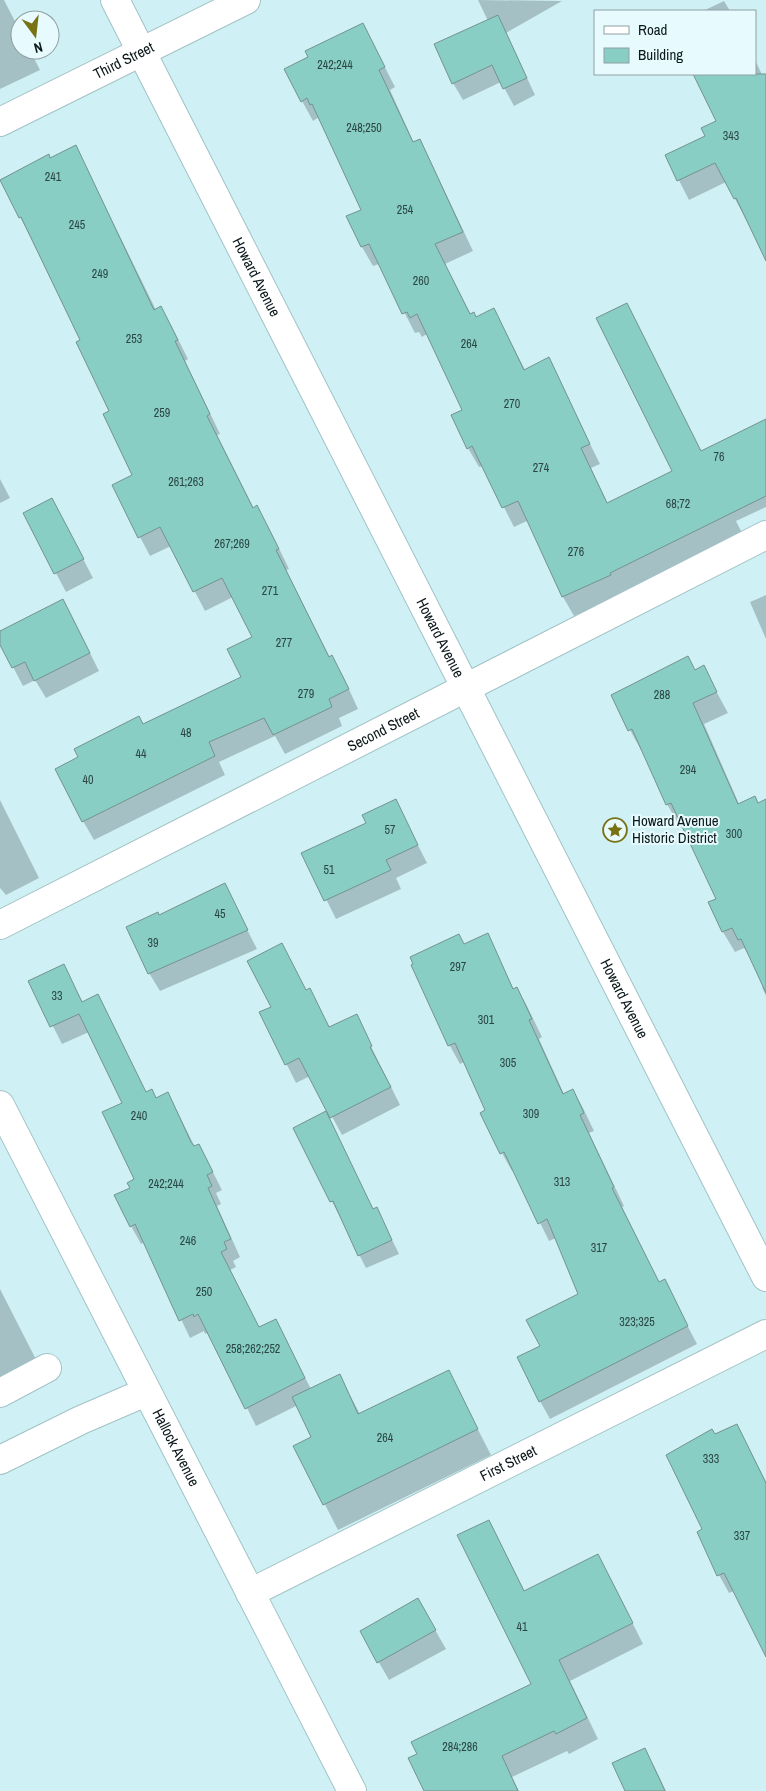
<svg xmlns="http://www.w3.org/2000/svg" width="766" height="1791" font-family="'Archivo Narrow',sans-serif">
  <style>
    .shadow { fill: #0003 }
    .building { fill: #88cec4; stroke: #74938e }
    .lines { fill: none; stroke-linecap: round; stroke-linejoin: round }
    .minor-casing { stroke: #a2c2c6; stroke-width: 30 }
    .major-casing { stroke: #a2c2c6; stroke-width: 30 }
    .minor { stroke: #fff; stroke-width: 28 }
    .major { stroke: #fff; stroke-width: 28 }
    .labels { text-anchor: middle; stroke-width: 4; stroke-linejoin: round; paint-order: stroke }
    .number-label { font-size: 12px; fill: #2b4644 }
    .street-label { font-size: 15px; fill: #0c181a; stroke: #e7fbfe }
    .poi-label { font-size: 15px; fill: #0c181a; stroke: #e7fbfe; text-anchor: start }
  </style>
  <rect width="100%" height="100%" fill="#cff1f5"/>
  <path class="shadow" d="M0,0h4l16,31v19h10l10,20 -40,19z
    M478,0l84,1 -56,32 29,62 -21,11 -13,-24 -38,18 -10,-17 35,-62z
    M724,1l6,10h-27z
    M373,44l22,43 -5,3 24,53 5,-3 11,20 43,91 -28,13 26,51 5,3 18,-9 31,61 23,-11 52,105 -9,4 17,36 66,-33 -37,-147 64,128 65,-32v87l-30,14 6,12 -122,60 1,2 -47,21 -11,-19 -34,-77 -15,7 -31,-61 -4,1 -11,-19 -4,-38 -37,-76 -5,3 -3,-5 -4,1 -36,-69 -6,2 -11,-19 -14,-30 14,-7 -43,-93 -6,4 -11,-20z
    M755,60l11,23v174l-40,-75 -37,18 -23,-45 40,-19 12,-15 -23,-47h60z
    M76,147l80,163 5,-2 11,19 16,32 -3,2 35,73 -3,1 37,74 14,17 21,43 -3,1 44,88 2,-1 11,19 15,33 -19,9 3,8 -57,28 -10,-18 -56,26 6,13 -131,65 -11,-19 60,-96 100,-48 10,-40 -20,-40 -28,14 -34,-65 -21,10 -10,-19 -7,-62 -22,-63 -29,-72 -81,-161 47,-23 2,3z
    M0,479l10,19 -10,5z
    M52,499l41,79 -27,14 -42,-79z
    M766,595v44l-16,-37z
    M73,619l26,52 -53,27 -11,-18 -12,6 -23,-44v-10z
    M703,667l25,46 -24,11 35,80 27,2v190l-4,-9 2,-1 -12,-27 -8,-11 -9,4 -12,-20 -13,-29 8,-4 -36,-76 -3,2 -12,-21 -24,-54h-2l-11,-20 65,-59z
    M0,800l39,78 -33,17 -6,-7z
    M395,800l32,63 -31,15 5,11 -65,30 -33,-66 64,-30z
    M224,884l33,65 -97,42 -11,-18 10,-57z
    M487,935l27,55 3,-2 10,18 15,31 -3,2 25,55 9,-4 10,18 11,23 -5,2 35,73 -2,1 37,76 5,-2 33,63 -147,75 -10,-18 1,-54 39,-53 -24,-56 -7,3 -35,-71 -2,1 -10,-18 -15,-42 -23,-49 -4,2 -10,-18 -37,-81z
    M63,966l20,37 63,90 10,6 12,-6 27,54 4,-2 23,45 -6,3 5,11 -4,2 23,51 -7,4 3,6 -6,3 29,58 16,-8 36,69 29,-13 20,38 88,-43 43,84 -153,75 -43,-84 18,-9 -15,-32 -42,21 -47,-94 -4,2 -1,-3 -14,7 -46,-96 -3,2 -10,-18 1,-38 4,-8 -13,-76 -34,-72 -27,12 -32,-63z
    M310,990l20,38 26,-12 44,89 -58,30 -32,-59 -14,7 -35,-70z
    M295,1129l78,81 4,-1 22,45 -33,14z
    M0,1289l46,90 -46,25z
    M737,1425l29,57v174l-32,-65 -5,2 -10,-18 -15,-45 11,-94z
    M489,1521l36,71 84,-16 34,68 -73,37 28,58 -29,15 -2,-3 -55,26 7,14h-93l106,-107z
    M418,1600l28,49 -57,31 -28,-49z
    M645,1750l10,18 11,23h-40z"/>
  <path class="building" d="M498,15l29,63 -24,11 -11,-24 -40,19 -18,-40z
    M363,23l22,44 -6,3 34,72 7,-3 43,93 -28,12 35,70 4,-2 2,5 18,-9 30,62 25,-13 41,87 -9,4 26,55 65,-32 -76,-153 31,-15 74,148 65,-32v77l-156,77 1,2 -49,22 -44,-96 -16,7 -30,-62 -5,3 -16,-34 11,-5 -45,-96 -7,4 -3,-6 -5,2 -33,-70 -8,3 -15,-31 15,-6 -49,-106 -2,1 -3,-7 -6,4 -17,-33 24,-12 -3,-6z
    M693,74h73v187l-30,-63 -2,1 -19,-36 -38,18 -12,-26 40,-19 -4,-8 15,-7z
    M76,145l78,165 7,-4 17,34 -3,1 35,73 -3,2 46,92 4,-3 22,44 -3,1 53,107 3,-2 17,34 -20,10 3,8 -59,28 -9,-17 -55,24 6,14 -133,66 -27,-53 23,-12 -4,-8 65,-33 4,8 98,-47 -14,-28 25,-12 -30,-59 -29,14 -33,-65 -22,11 -26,-53 20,-10 -29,-61 6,-3 -33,-69 4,-2 -59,-123 -2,1 -19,-38 49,-26 1,4z
    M52,498l32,61 -30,15 -31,-61z
    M63,599l27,54 -56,28 -9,-19 -13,6 -12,-23v-14z
    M688,656l7,14 9,-5 13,27 -24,11 45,101 17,-8 3,7 8,-4v194l-25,-54 -3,1 -6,-12 -10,4 -14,-30 8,-3 -45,-96 -5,2 -34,-76 -4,2 -17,-36z
    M396,799l22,46 -32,15 5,10 -67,31 -23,-48 65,-30 -4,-8z
    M225,883l23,47 -100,44 -22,-47 32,-15 1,3z
    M488,933l25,56 4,-2 15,32 -3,1 34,74 10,-5 11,24 -4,2 34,72 -2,1 47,94 6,-3 23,47 -149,76 -22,-45 23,-11 -14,-26 52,-26 -31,-75 -9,5 -34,-72 -4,2 -20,-41 5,-3 -30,-67 -7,3 -37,-81 2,-1 -3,-7 49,-23 5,10z
    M282,943l24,47 4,-2 19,39 28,-13 15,32 -2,1 21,40 -61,31 -31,-60 -14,7 -26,-53 12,-5 -24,-46z
    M64,964l18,38 16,-8 48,98 6,-3 4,9 12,-6 23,50 3,4 5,-2 14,28 -6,3 5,11 -4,2 23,51 -7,3 3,7 -6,3 38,75 17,-8 29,59 -60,31 -47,-95 -4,3 -1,-3 -14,7 -44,-97 -5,3 -16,-32 16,-7 -3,-5 7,-4 -32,-67 20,-9 -43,-89 -29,13 -22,-46z
    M326,1111l47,98 4,-2 15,33 -34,16 -25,-55 -3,1 -37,-74z
    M449,1370l29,59 -155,76 -30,-59 18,-9 -19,-40 48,-23 18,40z
    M737,1424l29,59v174l-42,-84 -7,3 -20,-44 5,-3 -36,-74 46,-26 3,5z
    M489,1520l35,71 74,-37 35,69 -74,37 28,58 -31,16 -2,-3 -52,25 16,35h-94l-16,-33 9,-4 -6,-12 120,-58 -74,-149z
    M418,1598l18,32 -59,33 -17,-32z
    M645,1748l20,43h-40l-13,-28z"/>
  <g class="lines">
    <g class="minor-casing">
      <g id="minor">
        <path id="s1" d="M0,122l246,-122"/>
        <path id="s2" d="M0,925l766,-390"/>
        <path id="s3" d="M0,1105l352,686"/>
        <path d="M0,1393l47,-25"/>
        <path d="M0,1460l81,-40 65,-28"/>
        <path id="s4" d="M250,1593l516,-259"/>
      </g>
    </g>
    <g class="major-casing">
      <g id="major">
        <path id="s5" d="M115,0l651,1277"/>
      </g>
    </g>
    <use href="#minor" class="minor"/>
    <use href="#major" class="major"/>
  </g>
  <defs>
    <g id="sight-ring" transform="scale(1.25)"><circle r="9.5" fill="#e7fbfe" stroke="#787215" stroke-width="1.5"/><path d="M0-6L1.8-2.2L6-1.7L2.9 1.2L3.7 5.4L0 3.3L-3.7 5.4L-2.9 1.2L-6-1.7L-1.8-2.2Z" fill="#787215"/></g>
  </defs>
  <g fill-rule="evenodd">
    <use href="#sight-ring" x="615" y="830"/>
  </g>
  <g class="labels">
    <g class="number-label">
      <text x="335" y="69">242;244</text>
      <text x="364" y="132">248;250</text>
      <text x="731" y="140">343</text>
      <text x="53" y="181">241</text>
      <text x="405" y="214">254</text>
      <text x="77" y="229">245</text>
      <text x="100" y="278">249</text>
      <text x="421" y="285">260</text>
      <text x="134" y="343">253</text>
      <text x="469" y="348">264</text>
      <text x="512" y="408">270</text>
      <text x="162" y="417">259</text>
      <text x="719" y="461">76</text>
      <text x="541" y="472">274</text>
      <text x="186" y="486">261;263</text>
      <text x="678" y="508">68;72</text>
      <text x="232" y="548">267;269</text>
      <text x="576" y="556">276</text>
      <text x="270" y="595">271</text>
      <text x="284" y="647">277</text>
      <text x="306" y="698">279</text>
      <text x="662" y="699">288</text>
      <text x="186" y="737">48</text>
      <text x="141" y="758">44</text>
      <text x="688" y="774">294</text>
      <text x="88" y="784">40</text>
      <text x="390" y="834">57</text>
      <text x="734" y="838">300</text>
      <text x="329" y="874">51</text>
      <text x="220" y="918">45</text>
      <text x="153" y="947">39</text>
      <text x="458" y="971">297</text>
      <text x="57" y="1000">33</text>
      <text x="486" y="1024">301</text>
      <text x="508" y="1067">305</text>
      <text x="531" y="1118">309</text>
      <text x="139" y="1120">240</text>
      <text x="562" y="1186">313</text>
      <text x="166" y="1188">242;244</text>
      <text x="188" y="1245">246</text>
      <text x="599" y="1252">317</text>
      <text x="204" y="1296">250</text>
      <text x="637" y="1326">323;325</text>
      <text x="253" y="1353">258;262;252</text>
      <text x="385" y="1442">264</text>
      <text x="711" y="1463">333</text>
      <text x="742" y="1540">337</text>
      <text x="522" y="1631">41</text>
      <text x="460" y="1751">284;286</text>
    </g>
    <g class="street-label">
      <text dy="5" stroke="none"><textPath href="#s1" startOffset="138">Third Street</textPath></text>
      <text dy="5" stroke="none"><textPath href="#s5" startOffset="311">Howard Avenue</textPath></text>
      <text dy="5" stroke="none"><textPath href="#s5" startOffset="716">Howard Avenue</textPath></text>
      <text dy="5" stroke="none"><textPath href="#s2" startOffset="430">Second Street</textPath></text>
      <text dy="5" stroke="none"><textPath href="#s5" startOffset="1121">Howard Avenue</textPath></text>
      <text dy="5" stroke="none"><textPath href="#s3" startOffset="385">Hallock Avenue</textPath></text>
      <text dy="5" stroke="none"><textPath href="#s4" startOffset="289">First Street</textPath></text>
    </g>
    <g class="poi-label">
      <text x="632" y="826">Howard Avenue<tspan x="632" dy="17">Historic District</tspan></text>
    </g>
  </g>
  <rect x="594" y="10" width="162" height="65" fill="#e7fbfe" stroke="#8fa0a3"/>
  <rect x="604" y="26" width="25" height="8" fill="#ffffff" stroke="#8fa0a3"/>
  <text x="638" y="35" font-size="15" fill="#0c181a">Road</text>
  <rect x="604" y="48" width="25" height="15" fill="#88cec4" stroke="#8fa0a3"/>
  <text x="638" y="60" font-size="15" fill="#0c181a">Building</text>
  <g transform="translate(35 35) rotate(165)"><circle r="24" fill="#e7fbfe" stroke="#8fa0a3"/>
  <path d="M0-4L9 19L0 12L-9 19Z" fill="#787215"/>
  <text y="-8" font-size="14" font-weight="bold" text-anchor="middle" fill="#0c181a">N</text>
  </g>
</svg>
